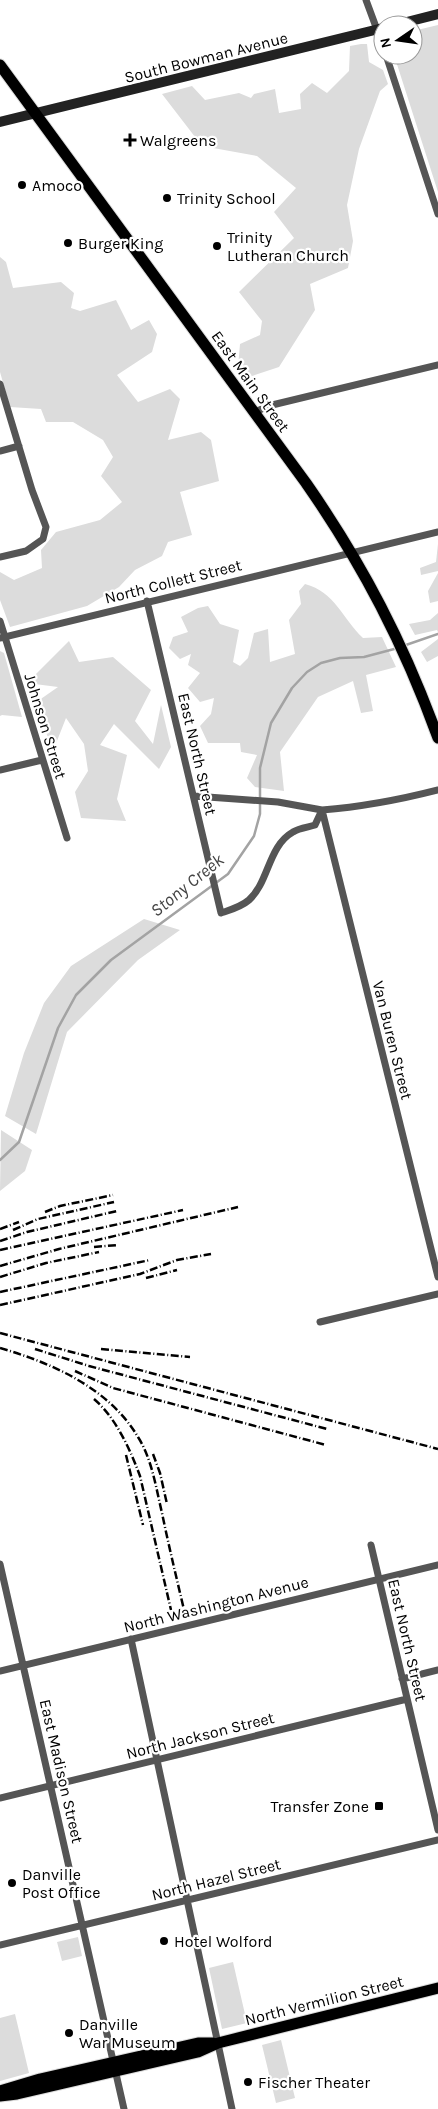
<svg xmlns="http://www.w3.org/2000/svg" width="438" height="2109" font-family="Karla,sans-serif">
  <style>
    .green { fill: #dcdcdc }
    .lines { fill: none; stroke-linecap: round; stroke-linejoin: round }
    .stream { stroke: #a3a3a3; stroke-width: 2.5 }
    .primary-casing { stroke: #dbdbdb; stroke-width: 13 }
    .street { stroke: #555; stroke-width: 7 }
    .secondary { stroke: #222; stroke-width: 10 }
    .primary { stroke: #000; stroke-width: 11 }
    .rail { stroke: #000; stroke-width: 2.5; stroke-dasharray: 8 2.5 1 2.5; stroke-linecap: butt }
    .poi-dot { fill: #000; stroke: #fff; stroke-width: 2 }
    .labels { text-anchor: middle; stroke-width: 4.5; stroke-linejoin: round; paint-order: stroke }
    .street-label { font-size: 16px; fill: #000; stroke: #fff }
    .poi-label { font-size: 16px; fill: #000; stroke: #fff; text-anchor: start }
    .water-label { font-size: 18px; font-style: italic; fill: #444; stroke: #fff }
  </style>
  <rect width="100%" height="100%" fill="#fff"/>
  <path class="green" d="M438,25v167l-44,-137h19v-24z
    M361,44h6l2,18 14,8 5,14 -8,7 -21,58 -12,56 6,36 -5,27 -38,16 5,26 -36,57 -33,11 -8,-11 2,-23 20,-9 2,-14 -23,-29 55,-54 -20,-26 22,-24 -39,-32 -55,-10 -40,-52 30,-8 13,14 34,-7 12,5 3,-4 21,-5 4,24 22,-4 -1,-15 12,-11 15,10 22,-22 1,-25z
    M0,257l6,5 7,26 48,-6 13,11 -3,15 9,3 36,-11 15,30 18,-10 8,14 -5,18 -35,23 21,27 32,-13 10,10 -12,41 33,-8 10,8 8,41 -39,11 12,43 -24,7 -6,14 -27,14 -16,17 -32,19 -77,21 -10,-27v-28l14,8 28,-12 -1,-18 15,-18 44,-12 22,-18 -21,-26 12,-19 -10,-17 -30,-18h-27l-5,-13 -31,-2 -10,-35z
    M438,544v27l-17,4 -1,-7 16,-6z
    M438,573v28l-8,2 -2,-12z
    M305,584c30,8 37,34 58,54l19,-1 14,30 -30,8 7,36 -12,2 -8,-32 -35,16 -38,55 4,39 -29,-4 -8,-9 10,-23 -16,-3 -1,-9h-32l-8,-17 11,-12 3,-16 -14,4 -12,-14 12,-15 -12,-8 3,-11 -11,5 -11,-11 4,-11 15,-5 -7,-15 17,-9 10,-2 12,18 19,6 -6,32 7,4 8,-8 6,-25 14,-4 2,33 25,-8 -6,-34 12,-16 -2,-13z
    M438,613v19l-1,-2 -22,5 -6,-11 21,-4z
    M438,639v17l-11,6 -6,-10z
    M69,641l10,21 34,-5 38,33 -16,31 18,23 8,-39 10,42 -12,22 -45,-45 -14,21 27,10 -10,44 9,22 -45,-3 -6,-26 13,-21 -4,-27 -18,-26 -13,33 -18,-48 23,-16 -31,-4z
    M0,651l4,2 18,64 -20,-2 -2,1z
    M144,919l36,11 -42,30 -71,72 -31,102 -31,-18 19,-63 20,-50 27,-37z
    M1,1130l31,20 -7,21 -25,20z
    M78,1937l4,19 -20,5 -5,-19z
    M233,1962l14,61 -25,6 -13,-61z
    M15,2014l14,59 -29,8v-63z
    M281,2040l14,58 -19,5 -14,-58z"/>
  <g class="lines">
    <path class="stream" d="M403,646l35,-12
      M0,1160l19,-18 39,-114 18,-33 35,-35 117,-86 26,-38 6,-22v-46l11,-45 21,-35 15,-16 14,-9 19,-5 24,-1 34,-9"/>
    <g class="primary-casing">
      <path id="primary" d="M0,65l306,418c57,82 98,161 132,255
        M0,2091l40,-12 158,-36h15
        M0,2096l17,-2 181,-42 20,-9 220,-55"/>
    </g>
    <path class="street" d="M366,0l17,46
      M386,55l52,159
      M0,384l32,106 14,37 -3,12 -17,12 -26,6
      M253,413l15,-7 170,-41
      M0,451l19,-5
      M147,601l74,312c9,-3 20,-6 28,-13 20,-18 19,-54 44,-68 6,-4 16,-5 22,-7l7,-15c40,-3 77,-10 116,-20
      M0,621l67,217
      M0,638l438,-106
      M0,770l42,-10
      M194,796l84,6 44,8 116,467
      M320,1322l118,-28
      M371,1545l67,285
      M0,1564l124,545
      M131,1639l101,470
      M0,1671l438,-106
      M402,1679l36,-9
      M0,1798l407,-99
      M0,1945l438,-105"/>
    <path class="secondary" d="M395,25l43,-11
      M0,122l383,-94"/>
    <use href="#primary" class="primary"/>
    <path class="rail" d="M45,1212l15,-6 53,-11
      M0,1229l19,-7
      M13,1230l25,-11 76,-17
      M0,1241l27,-9 90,-21
      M94,1247l24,-2
      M0,1250l183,-40
      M0,1266l59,-17 179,-42
      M0,1277l46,-14 53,-11
      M146,1278l31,-8
      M0,1292l150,-32
      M0,1305l140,-31 37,-14 34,-6
      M0,1333l438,116
      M0,1348c52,15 109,40 138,89 14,22 18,51 24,76 7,34 15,67 23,101
      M35,1349l54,17 238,63
      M101,1349l89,8
      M75,1371l38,17 213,57
      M94,1399c22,19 36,50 46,77l31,134
      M153,1454l7,19 7,31
      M126,1455l17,70"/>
  </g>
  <g class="poi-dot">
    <path d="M127.5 132.5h5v5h5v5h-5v5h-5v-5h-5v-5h5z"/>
    <circle cx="22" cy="185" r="5"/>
    <circle cx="167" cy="198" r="5"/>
    <circle cx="68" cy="243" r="5"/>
    <circle cx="217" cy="246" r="5"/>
    <rect x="374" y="1801" width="10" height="10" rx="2.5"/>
    <circle cx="12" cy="1883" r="5"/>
    <circle cx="164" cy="1941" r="5"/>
    <circle cx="69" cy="2033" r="5"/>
    <circle cx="248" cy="2082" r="5"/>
  </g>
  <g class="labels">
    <g class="street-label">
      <text transform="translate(206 57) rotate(-14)" y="6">South Bowman Avenue</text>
      <text transform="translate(251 381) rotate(54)" y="6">East Main Street</text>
      <text transform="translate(173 581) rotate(-14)" y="6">North Collett Street</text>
      <text transform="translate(46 726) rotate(73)" y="6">Johnson Street</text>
      <text transform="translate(198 754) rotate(77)" y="6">East North Street</text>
      <text transform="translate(393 1040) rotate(76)" y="6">Van Buren Street</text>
      <text transform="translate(216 1604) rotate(-14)" y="6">North Washington Avenue</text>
      <text transform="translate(408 1640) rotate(77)" y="6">East North Street</text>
      <text transform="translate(200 1735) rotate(-14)" y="6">North Jackson Street</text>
      <text transform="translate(62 1771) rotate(77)" y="6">East Madison Street</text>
      <text transform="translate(216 1879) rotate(-14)" y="6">North Hazel Street</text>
      <text transform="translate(324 2000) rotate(-14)" y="6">North Vermilion Street</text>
    </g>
    <g class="poi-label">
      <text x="140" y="146">Walgreens</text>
      <text x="32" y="191">Amoco</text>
      <text x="177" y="204">Trinity School</text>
      <text x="227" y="243">Trinity<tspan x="227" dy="18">Lutheran Church</tspan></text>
      <text x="78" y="249">Burger King</text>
      <text x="369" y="1812" text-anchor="end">Transfer Zone</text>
      <text x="22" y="1880">Danville<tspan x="22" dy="18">Post Office</tspan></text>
      <text x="174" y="1947">Hotel Wolford</text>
      <text x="79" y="2030">Danville<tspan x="79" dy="18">War Museum</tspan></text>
      <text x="258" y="2088">Fischer Theater</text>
    </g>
    <g class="water-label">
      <text transform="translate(187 885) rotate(-39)" y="6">Stony Creek</text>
    </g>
  </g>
  <g transform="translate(398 40) rotate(257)"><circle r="24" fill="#ffffff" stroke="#999999"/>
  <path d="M0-4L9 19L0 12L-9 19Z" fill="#000000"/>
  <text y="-8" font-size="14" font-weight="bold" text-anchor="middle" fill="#000000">N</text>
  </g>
</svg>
